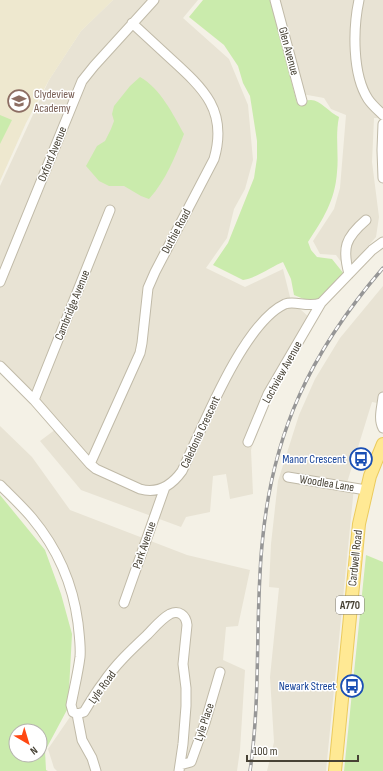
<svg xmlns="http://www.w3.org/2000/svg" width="383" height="771" font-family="'Sofia Sans Condensed',sans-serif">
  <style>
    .residential { fill: #e8e3d4 }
    .education { fill: #eee8cf }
    .green { fill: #caebac; fill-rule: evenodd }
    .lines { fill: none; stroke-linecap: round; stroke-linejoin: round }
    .minor-casing { stroke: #c0baa8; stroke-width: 11 }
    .major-casing { stroke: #ebcb5d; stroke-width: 14 }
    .minor { stroke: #fff; stroke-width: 9 }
    .major { stroke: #ffe994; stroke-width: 12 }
    .rail-casing { stroke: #969696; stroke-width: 3.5 }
    .rail { stroke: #fff; stroke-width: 2; stroke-dasharray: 6; stroke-linecap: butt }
    .labels { text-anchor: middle; stroke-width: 3; stroke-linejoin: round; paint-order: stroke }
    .shield { fill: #fff; stroke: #7e7b72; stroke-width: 1 }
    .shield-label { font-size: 11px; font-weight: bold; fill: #474235 }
    .street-label { font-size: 12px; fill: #474235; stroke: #fff }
    .education-label { font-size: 12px; fill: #785e54; stroke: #fff; text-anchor: start }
    .transit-label { font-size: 12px; fill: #164399; stroke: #fff; text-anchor: end }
  </style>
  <rect width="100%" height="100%" fill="#f4f1e6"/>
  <path class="residential" d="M113,0h85l-15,18 46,41 19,46 5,55 -8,29 -11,20 -7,29 -21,30 39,19 38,-18 8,32 19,17 -42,74 -17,58 2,44 -23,5 -4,-25 -13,2 -3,36 -24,5 -5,10 -100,-37 -41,-49 20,-15 -60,-63v-177l49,-106 32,-49z
    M278,0h105v118h-9l-2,44 7,55 -3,20 -29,33 -11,-15 -16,-1 -7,-13 21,-32 6,-21 6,-73 -15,-6 -7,-11 -22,-4z
    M383,286v118l-11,-2 -26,84 8,1 -28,284h-59l7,-29 -4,-65 9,-89 -10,-1 2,-43 7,-63 21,-66 16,-36 25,-41z
    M0,426l32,31 38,53 117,45 63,15 -12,56 -12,1 -3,33 22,10 -5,80 -3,21h-180l-3,-3 -6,-19 24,-35 11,-58 -5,-57 -15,-41 -63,-76z"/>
  <path class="education" d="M0,0h113l-32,31 -32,49 -23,43 -26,58z"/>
  <path class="green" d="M203,0h67l27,103c4,-1 10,-3 14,-3 9,0 19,13 28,17 -4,19 0,37 -2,55 -2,29 -14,47 -29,70l3,8 6,7 15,2 12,15 -25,26 -8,2 -17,-7 -3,-16 -8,-17c-10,4 -31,18 -40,18l-30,-15 15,-22 26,-65 3,-20v-17l-7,-45 -7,-13 -5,-17 -14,-21 -35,-28z
    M140,77c20,11 33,37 44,57 -9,23 -18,46 -35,65l-8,-3 -17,-10h-15l-10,-5 -13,-15 11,-20 8,-5 6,-12 3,-8 -2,-7 2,-8 16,-20z
    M0,115l12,5 -12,24z
    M0,495l45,55 16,44 11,40 -4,74 -23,43 1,19 2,1h-48zM16,731h24v24h-24z
    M366,555l17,7v209h-39z"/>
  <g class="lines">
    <g class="minor-casing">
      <path id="minor" d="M275,0l27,101
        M359,0c-6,28 -7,74 9,99 4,6 10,11 15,16
        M383,124l-1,26 1,28
        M349,274c-7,-26 -4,-36 17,-54
        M0,282l82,-201 12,-15 60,-66
        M0,366l34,34 56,64 6,5 44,20c18,5 32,-4 42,-18 20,-42 61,-148 103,-167 10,-4 22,4 36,-1l51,-53 11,-8
        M383,397c-1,10 -5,22 0,31
        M34,400l76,-190
        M248,442l20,-48 53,-91
        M90,464l50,-111 2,-10 6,-55 7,-16 59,-113c14,-48 -10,-70 -43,-100 -13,-12 -26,-24 -39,-36
        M288,477l78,13
        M0,485c11,11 22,21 32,33 25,30 41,67 46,105 1,11 3,23 2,34 -2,16 -6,32 -9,48l2,7 4,2 7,-2c6,-10 12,-20 19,-29 12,-18 28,-33 44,-48 7,-7 14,-16 23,-21 9,-4 16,1 17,11l-4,39 3,24v18l-3,38 -4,27
        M124,603l41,-116
        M77,714l5,26 10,18 4,13
        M180,765l11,-3 14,-39 15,-51"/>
    </g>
    <g class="major-casing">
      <path id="major" d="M335,771l24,-247 11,-48 13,-32"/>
    </g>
    <use href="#minor" class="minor"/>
    <use href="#major" class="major"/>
    <g class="rail-casing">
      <path id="rail" d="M250,771c11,-75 5,-151 12,-226 10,-112 48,-192 121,-277"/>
    </g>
    <use href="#rail" class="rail"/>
  </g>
  <defs>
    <g id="school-ring" transform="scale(1.15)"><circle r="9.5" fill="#fff" stroke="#8d6e63" stroke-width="1.5"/><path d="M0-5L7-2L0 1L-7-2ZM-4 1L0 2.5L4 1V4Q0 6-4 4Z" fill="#8d6e63"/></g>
    <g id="bus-ring" transform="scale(1.15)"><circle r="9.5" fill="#fff" stroke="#1a4fb4" stroke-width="1.5"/><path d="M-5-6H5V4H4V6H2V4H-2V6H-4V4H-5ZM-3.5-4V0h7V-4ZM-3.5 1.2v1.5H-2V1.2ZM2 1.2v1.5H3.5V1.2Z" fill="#1a4fb4"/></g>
  </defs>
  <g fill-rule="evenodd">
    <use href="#school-ring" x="19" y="101"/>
    <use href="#bus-ring" x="361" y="459"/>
    <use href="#bus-ring" x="352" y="686"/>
  </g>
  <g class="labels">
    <rect class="shield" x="336" y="596" width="28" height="18" rx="3"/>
    <g class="shield-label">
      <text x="350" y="609">A770</text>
    </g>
    <g class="street-label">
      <text transform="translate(289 51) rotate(75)" y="4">Glen Avenue</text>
      <text transform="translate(52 154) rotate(-68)" y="4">Oxford Avenue</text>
      <text transform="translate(176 231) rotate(-62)" y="4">Duthie Road</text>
      <text transform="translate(72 305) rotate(-68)" y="4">Cambridge Avenue</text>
      <text transform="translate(282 372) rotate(-61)" y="4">Lochview Avenue</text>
      <text transform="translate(200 432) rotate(-65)" y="4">Caledonia Crescent</text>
      <text transform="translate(327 483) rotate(9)" y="4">Woodlea Lane</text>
      <text transform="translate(144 545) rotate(-71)" y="4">Park Avenue</text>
      <text transform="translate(355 558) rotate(-84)" y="4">Cardwell Road</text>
      <text transform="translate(102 687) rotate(-54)" y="4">Lyle Road</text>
      <text transform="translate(204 722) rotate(-72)" y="4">Lyle Place</text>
    </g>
    <g class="education-label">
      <text x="34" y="98">Clydeview<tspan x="34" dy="14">Academy</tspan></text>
    </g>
    <g class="transit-label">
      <text x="346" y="463">Manor Crescent</text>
      <text x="336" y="690">Newark Street</text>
    </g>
  </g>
  <g transform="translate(28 743) rotate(142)"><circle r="19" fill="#ffffff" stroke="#b5b3ae"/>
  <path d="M0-3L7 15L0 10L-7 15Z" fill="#ff4812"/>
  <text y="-6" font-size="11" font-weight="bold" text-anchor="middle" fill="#474235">N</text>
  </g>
  <path d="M247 755v6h111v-6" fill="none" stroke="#474235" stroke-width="2"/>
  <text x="253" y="755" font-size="12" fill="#474235" stroke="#ffffff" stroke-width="3" paint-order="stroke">100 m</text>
</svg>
